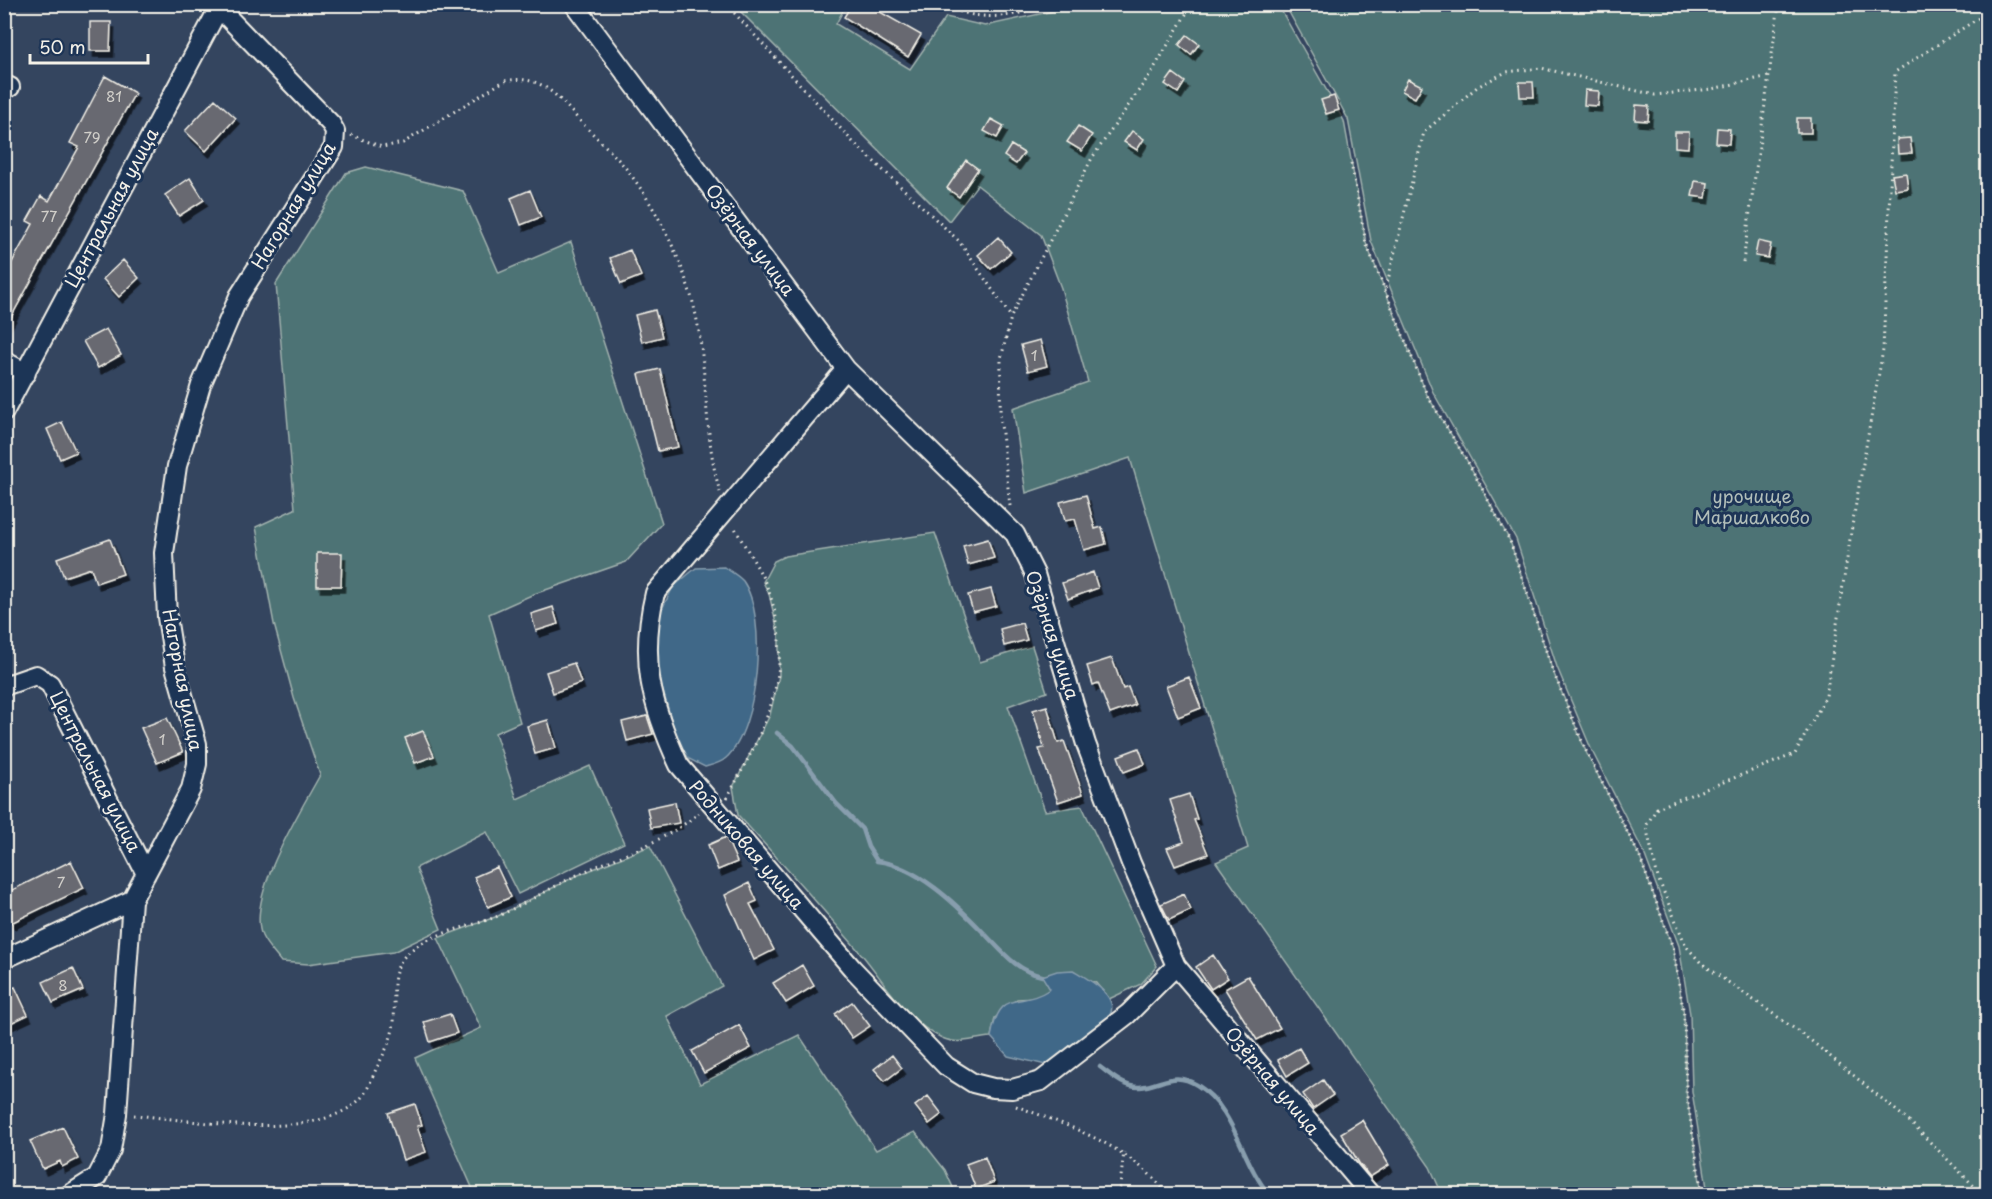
<svg xmlns="http://www.w3.org/2000/svg" width="1992" height="1199" font-family="'Playpen Sans',sans-serif">
  <style>
    .green { fill: #4e7375; stroke: #a1b2ae; stroke-width: 1.5 }
    .water { fill: #406788; stroke: #889eae; stroke-width: 1.5 }
    .lines { fill: none; stroke-linecap: round; stroke-linejoin: round }
    .stream { stroke: #889eae; stroke-width: 4.5 }
    .building { fill: #686971; stroke: #f4f1e8; stroke-width: 1.5; filter: url(#shadow) }
    .minor-casing { stroke: #f4f1e8; stroke-width: 22 }
    .path { stroke: #f4f1e8; stroke-width: 3; stroke-dasharray: 1.5 4.5; stroke-linecap: butt }
    .minor { stroke: #1d3557; stroke-width: 18 }
    .labels { text-anchor: middle; stroke-width: 6; stroke-linejoin: round; paint-order: stroke }
    .number-label { font-size: 15px; fill: #d1cfca }
    .street-label { font-size: 18px; fill: #f4f1e8; stroke: #1d3557 }
    .park-label { font-size: 18px; fill: #b2bfba; stroke: #1d3557 }
  </style>
  <defs>
    <filter id="shadow"><feDropShadow dx="3.5" dy="6" stdDeviation="0" flood-color="#0009"/></filter>
  </defs>
  <rect width="100%" height="100%" fill="#34455f"/>
  <filter id="ink" filterUnits="userSpaceOnUse"><feTurbulence type="fractalNoise" baseFrequency=".0167" numOctaves="2"/><feDisplacementMap in="SourceGraphic" scale="12" xChannelSelector="R" yChannelSelector="G"/><feConvolveMatrix kernelMatrix="1 2 1 2 8 2 1 2 1" color-interpolation-filters="sRGB"/></filter>
  <g filter="url(#ink)">
    <path class="green" d="M734,5h112l-10,19 74,45 36,-52 39,9 95,-21h198l66,116 22,122 61,152 42,69 41,77 42,128 35,85 52,101 34,93 11,67 2,76 16,103h-260l-12,-27 -214,-305 32,-14 -118,-390 -104,35 -13,-85 75,-26 -27,-94 -20,-53 -64,-50 -28,36z
      M1285,5h702v1189h-279l-16,-103 -2,-77 -11,-68 -35,-93 -52,-102 -35,-84 -41,-128 -83,-147 -62,-151 -23,-122z
      M366,167l97,24 36,82 72,-31 91,281 -36,39 -92,32 -45,20 31,108 -25,11 22,66 73,-33 34,77 -106,51 -31,-62 -71,36 25,61 -48,23 -85,12 -27,-2c-6,-8 -15,-17 -19,-26 -16,-39 39,-126 58,-161l-26,-77 -20,-74 -18,-97 39,-18 -19,-225 70,-111z
      M935,533l45,129 52,-16 15,46 -39,14 37,105 37,-5 75,160 -16,18 -32,15 -14,-17 -53,-7 8,14 -13,9 -20,1 -22,19 -4,19c-18,1 -31,9 -49,1 -34,-15 -56,-54 -79,-82 -41,-48 -83,-95 -125,-141l-5,-28 37,-72 9,-39v-40l-10,-42 -6,-12 11,-21 11,-5z
      M650,846l72,140 -55,30 33,68 99,-49 77,115 39,-18 30,38 11,24h-481l-60,-136 66,-30 -43,-90 60,-22 78,-40z"/>
    <path class="water" d="M724,567c6,4 15,9 19,14 25,35 16,148 -17,177 -5,5 -14,7 -21,9l-16,-8 -13,-23 -18,-62 -2,-37 5,-26 12,-24 23,-19z
      M1073,970c13,8 49,26 36,47 -4,6 -15,13 -21,18 -13,11 -26,23 -42,30l-38,-9 -17,-19c9,-51 28,-27 59,-48l-8,-13 15,-5z"/>
    <g class="lines">
      <path class="stream" d="M777,733l16,13 43,57 26,26 6,18 9,14c40,5 79,43 106,71 18,18 33,39 59,44
        M1100,1067c11,8 25,21 40,20 23,-2 33,-17 57,-2 39,24 44,77 72,109"/>
    </g>
    <path class="building" d="M852,4h14l55,31 -13,22 -64,-40z
      M90,22h21l-1,29h-20z
      M1187,35l12,9 -8,11 -12,-10z
      M1173,73l12,9 -7,11 -13,-9z
      M105,76l30,17 -131,237v-53l29,-53 -6,-3 14,-25 8,5 30,-54 -9,-4z
      M1408,79l14,7 -7,12 -13,-7z
      M1519,82h14l1,15h-14z
      M1585,90l14,1 -1,15 -14,-1z
      M1334,96l5,14 -13,4 -5,-14z
      M215,99l21,19 -30,33 -21,-20z
      M1636,105l13,1 -1,15 -13,-1z
      M1797,118h14v15h-14z
      M991,119l13,7 -7,12 -13,-7z
      M1078,126l14,9 -10,16 -15,-9z
      M1717,128l13,1 -1,15 -13,-1z
      M1132,131l12,8 -7,11 -13,-8z
      M1675,132h14l-1,16 -13,-1z
      M1910,138l2,15 -14,1 -1,-15z
      M1011,145l13,8 -8,11 -12,-8z
      M966,160l12,9 -19,28 -12,-9z
      M1906,173l2,15 -13,2 -3,-15z
      M190,178l14,22 -25,16 -14,-21z
      M1695,181l13,2 -2,15 -14,-2z
      M530,190l11,27 -20,8 -10,-27z
      M998,237l13,15 -20,17 -13,-14z
      M1758,241l13,3 -3,14 -13,-2z
      M630,250l11,26 -20,8 -11,-26z
      M123,260l16,18 -20,19 -16,-18z
      M655,310l7,27 -20,5 -7,-27z
      M106,329l15,26 -23,13 -15,-27z
      M1040,340l7,26 -19,5 -7,-26z
      M660,369l18,78 -20,4 -19,-77z
      M62,422l14,30 -16,7 -13,-30z
      M1086,495l9,34 7,-2 4,17 -22,6 -9,-31 -10,2 -5,-19z
      M110,539l13,35 -27,9 -5,-15 -27,9 -7,-19z
      M988,539l6,19 -26,7 -5,-19z
      M317,553h25l-1,33h-24z
      M1093,572l5,16 -30,11 -6,-16z
      M991,589l5,17 -23,6 -5,-17z
      M553,607l5,17 -22,7 -5,-17z
      M1022,623l5,17 -23,6 -4,-17z
      M1112,658l11,31 5,-2 7,18 -25,9 -12,-31 -5,2 -6,-19z
      M574,663l7,20 -28,10 -7,-21z
      M1189,677l12,31 -23,9 -12,-31z
      M1047,706l11,37 6,-2 19,53 -25,8 -19,-53 5,-1 -11,-38z
      M647,716l6,18 -26,7 -5,-19z
      M167,718l16,34 -26,11 -16,-35z
      M548,720l8,28 -21,6 -8,-28z
      M423,731l11,25 -19,7 -10,-25z
      M1139,748l6,16 -21,8 -6,-16z
      M1189,794l8,25 -3,1 14,34 -33,12 -8,-18 17,-6 -14,-42z
      M675,802l4,21 -28,5 -4,-20z
      M726,837l11,25 -19,8 -10,-25z
      M71,861l13,27 -73,35 -7,-14v-15z
      M497,867l14,30 -23,10 -14,-30z
      M749,883l8,18 -7,3 24,46 -20,10 -29,-65z
      M1184,894l7,16 -22,10 -8,-16z
      M1213,955l15,23 -17,11 -15,-22z
      M802,965l12,21 -28,17 -13,-20z
      M73,968l10,22 -30,13 -10,-21z
      M1248,976l32,52 -23,12 -32,-51z
      M15,987l13,28 -24,11v-35z
      M852,1002l18,24 -18,12 -17,-24z
      M450,1014l7,19 -27,9 -6,-20z
      M739,1025l12,23 -47,25 -12,-22z
      M1299,1048l9,15 -21,13 -9,-16z
      M892,1055l10,13 -17,13 -11,-12z
      M1323,1080l10,15 -20,14 -10,-15z
      M928,1096l14,18 -13,10 -14,-18z
      M415,1104l7,21 -5,1 9,26 -23,8 -15,-47z
      M1362,1120l27,45 -19,12 -11,-14 -18,-30z
      M63,1127l15,32 -16,8 -2,-6 -17,8 -13,-28z
      M985,1157l9,25 -18,7 -10,-25z"/>
    <g class="lines">
      <g class="minor-casing">
        <path id="minor" d="M574,4l272,365 169,165 20,40 51,170 45,119 45,103 194,228
          M4,85l6,2
          M4,361l22,12
          M846,369l-191,224c-16,66 -4,112 24,172l173,203 94,98 27,17 20,5 19,1 29,-8 87,-67 48,-48
          M4,412l217,-408
          M4,686l32,-11 14,9 96,190
          M4,959l128,-59
          M70,1194l27,-17 14,-27 6,-36 15,-214 59,-111 6,-25v-20l-22,-77 -8,-50 -3,-64 13,-87 24,-81 38,-89 95,-149 1,-16 -4,-7 -116,-120"/>
      </g>
      <path class="path" d="M726,4l127,138 106,99 52,76
        M943,4c34,19 71,14 105,0
        M351,135l31,12 21,-4 101,-62c39,-8 54,17 78,42 14,14 29,28 42,43 30,37 55,87 68,133 17,61 10,132 28,193
        M1351,163l15,80 61,152 42,69 41,77 42,128 35,84 52,102 34,93 11,67 2,76 16,103
        M1743,262l36,-258
        M1386,288l38,-156 53,-45 29,-15 35,-4 114,27 57,-6 57,-13
        M1010,506l-10,-91 1,-56 10,-42 81,-159 61,-88 39,-66
        M727,798c37,-68 69,-124 43,-203 -8,-24 -25,-47 -36,-69
        M1016,1106c55,21 115,40 151,88
        M134,1115c58,5 181,28 225,-15 8,-7 13,-22 17,-31 7,-13 17,-32 18,-47 2,-29 -8,-54 20,-74 23,-17 58,-21 84,-32 26,-12 51,-27 77,-40 44,-21 85,-31 124,-63
        M1119,1194l5,-42
        M1982,1194l-73,-73 -100,-82 -108,-76 -15,-17 -28,-68 -12,-52 11,-18 138,-54 31,-58 26,-170 31,-176 12,-278 93,-60"/>
      <use href="#minor" class="minor"/>
    </g>
  </g>
  <g class="labels">
    <g class="number-label">
      <text x="114" y="102">81</text>
      <text x="92" y="143">79</text>
      <text x="49" y="222">77</text>
      <text x="1034" y="361">1</text>
      <text x="162" y="745">1</text>
      <text x="61" y="888">7</text>
      <text x="63" y="991">8</text>
    </g>
    <g class="street-label">
      <text transform="translate(294 206) rotate(-59)" y="6">Нагорная улица</text>
      <text transform="translate(112 208) rotate(-62)" y="6">Центральная улица</text>
      <text transform="translate(750 240) rotate(53)" y="6">Озёрная улица</text>
      <text transform="translate(1052 635) rotate(72)" y="6">Озёрная улица</text>
      <text transform="translate(182 680) rotate(79)" y="6">Нагорная улица</text>
      <text transform="translate(95 772) rotate(63)" y="6">Центральная улица</text>
      <text transform="translate(746 845) rotate(49)" y="6">Родниковая улица</text>
      <text transform="translate(1272 1081) rotate(50)" y="6">Озёрная улица</text>
    </g>
    <g class="park-label">
      <text x="1752" y="503">урочище<tspan x="1752" dy="21">Маршалково</tspan></text>
    </g>
  </g>
  <rect width="1992" height="1199" fill="none" stroke="#1d3557" stroke-width="24"/>
  <rect x="12" y="12" width="1968" height="1175" fill="none" stroke="#f4f1e8" stroke-width="2" filter="url(#ink)"/>
  <path d="M30 54v9h118v-9" fill="none" stroke="#f4f1e8" stroke-width="3"/>
  <text x="39" y="54" font-size="18" fill="#f4f1e8" stroke="#1d3557" stroke-width="4.5" paint-order="stroke">50 m</text>
</svg>
